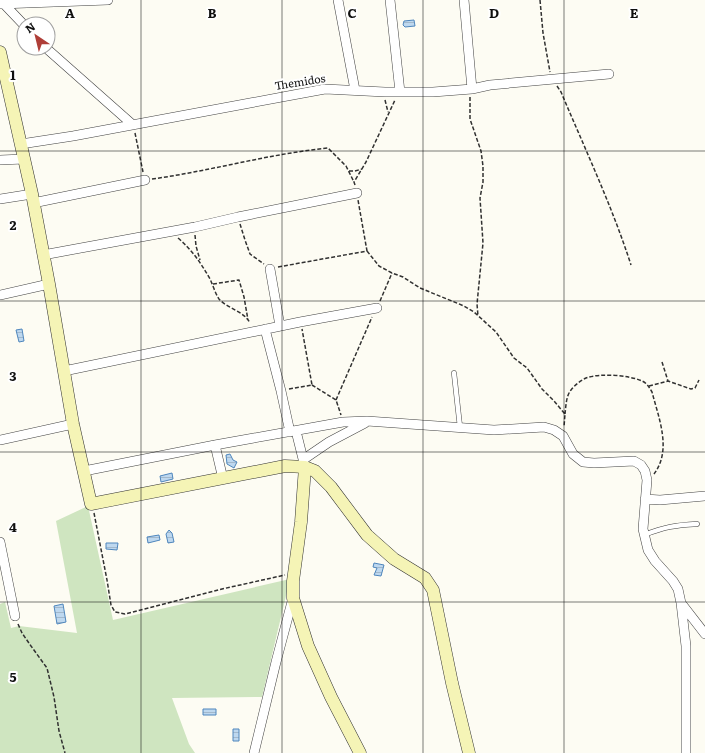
<svg xmlns="http://www.w3.org/2000/svg" width="705" height="753" font-family="Literata,serif">
  <style>
    .grass { fill: #cfe5c0 }
    .water { fill: url(#water-rules); stroke: #4e86bd }
    .lines { fill: none; stroke-linecap: round; stroke-linejoin: round }
    .lane-casing { stroke: #424242; stroke-width: 5.5 }
    .street-casing { stroke: #424242; stroke-width: 10 }
    .secondary-casing { stroke: #313131; stroke-width: 13 }
    .path { stroke: #313131; stroke-width: 1.5; stroke-dasharray: 4 2; stroke-linecap: butt }
    .lane { stroke: #fff; stroke-width: 4.5 }
    .street { stroke: #fff; stroke-width: 9 }
    .secondary { stroke: #f5f4b6; stroke-width: 12 }
    .grid { fill: none; stroke: #0f0f0f; stroke-width: 1; stroke-opacity: 0.55 }
    .labels { text-anchor: middle; stroke-width: 4; stroke-linejoin: round; paint-order: stroke }
    .street-label { font-size: 11px; fill: #0f0f0f; stroke: #fff }
    .grid-label { font-size: 13px; text-anchor: middle; font-weight: bold; fill: #0f0f0f; stroke: #fff; stroke-width: 4; stroke-linejoin: round; paint-order: stroke }
  </style>
  <defs>
    <pattern id="water-rules" width="6" height="5" patternUnits="userSpaceOnUse"><rect width="6" height="5" fill="#bed8ef"/><path d="M0 2.5h6" fill="none" stroke="#a2b8cc"/></pattern>
  </defs>
  <rect width="100%" height="100%" fill="#fdfcf3"/>
  <path class="grass" d="M88,506l25,114 177,-41 -28,118 -90,1 17,46 6,9h-195v-149l5,-2 6,26 8,-2 58,7 -21,-112z"/>
  <path class="water" d="M414,20l1,6 -10,1 -2,-2 1,-4z
    M22,329l2,12 -5,1 -3,-12z
    M230,454l3,6 4,2 -3,6 -7,-4 -1,-9z
    M172,473l1,6 -12,3 -1,-6z
    M169,530l3,3 2,9 -6,1 -2,-9z
    M159,535l1,5 -12,3 -1,-6z
    M106,543h12l-1,7 -11,-1z
    M374,563l10,2 -3,11 -7,-1 3,-7 -4,-1z
    M63,604l3,18 -9,2 -3,-18z
    M203,709h13v6h-13z
    M233,729h6v12h-6z"/>
  <g class="lines">
    <g class="lane-casing">
      <path id="lane" d="M454,373l6,54
        M644,535c20,-8 32,-10 53,-11"/>
    </g>
    <g class="street-casing">
      <path id="street" d="M338,0l17,90
        M390,0l10,92
        M464,0l8,89
        M0,4l108,-4
        M4,4l20,21
        M46,48l87,77
        M21,144l52,-8 252,-47 60,3h48l39,-3 18,-4 119,-11
        M0,160l24,-1
        M0,199l32,-5
        M33,203l112,-23
        M43,255l152,-28 43,-10 119,-24
        M270,269l10,57
        M0,295l49,-11
        M265,329l16,62 9,41
        M64,371l236,-49 77,-14
        M296,431l8,32
        M0,440l73,-16
        M215,445l8,34
        M304,459l25,-17 36,-19
        M84,471l131,-26 128,-23 24,-1 127,9 50,-3 10,3 9,6 10,18 10,8 11,1 40,-2 7,4 4,6 2,9 -4,49 5,21 7,11 18,20 5,8 3,14 5,43v107
        M645,499l15,1 45,-4
        M0,542l15,74
        M681,603l24,31
        M254,753l22,-91 17,-64"/>
    </g>
    <g class="secondary-casing">
      <path id="secondary" d="M0,52l32,142 17,90 24,140 18,80 194,-38 20,1 -4,55 -8,59v17l15,48 23,51 29,56
        M305,467l10,4 16,16 36,48 27,24 31,19 8,12 19,93 17,70"/>
    </g>
    <path class="path" d="M540,0l3,33 7,39
      M557,86l4,6c24,57 51,114 70,173
      M470,97v22l11,32 2,15v16l-3,16 3,45 -6,61 1,12
      M385,100l3,12
      M135,133l8,39
      M349,171h6l7,-2
      M152,179c59,-8 116,-25 176,-31l18,18 8,16
      M355,185l-1,-3 12,-20 29,-62
      M240,224l5,16 5,14 14,10
      M195,235l1,11 4,14
      M178,238c14,12 23,25 32,41 3,6 5,14 9,20 9,10 25,12 31,24
      M367,251l12,15 13,7 11,4 17,11 44,18 10,6 22,20 18,26 13,10 15,21 12,12 11,13 -1,13
      M278,267l89,-16 -9,-51
      M213,284l26,-4 5,17 4,23
      M380,301l12,-28
      M662,362l6,19
      M312,385l24,15 5,15
      M649,386l19,-5 23,8 4,-1 4,-8
      M289,389l23,-4 -10,-56
      M336,400l36,-83
      M565,414c1,-8 1,-18 6,-24 4,-5 9,-9 15,-12 13,-5 43,-3 56,3 5,2 7,6 10,11 7,27 20,58 2,82
      M94,513l13,67 4,25 4,7 10,2 97,-25 63,-14
      M18,624l4,9 9,13 16,22 7,29 5,34 6,22"/>
    <use href="#lane" class="lane"/>
    <use href="#street" class="street"/>
    <use href="#secondary" class="secondary"/>
  </g>
  <path class="grid" d="M141,0v753M282,0v753M423,0v753M564,0v753M0,151h705M0,301h705M0,452h705M0,602h705"/>
  <g class="labels">
    <g class="street-label">
      <text transform="translate(300 82) rotate(-9)" y="4">Themidos</text>
    </g>
  </g>
  <g class="grid-label">
    <text x="70" y="18">A</text>
    <text x="212" y="18">B</text>
    <text x="352" y="18">C</text>
    <text x="494" y="18">D</text>
    <text x="634" y="18">E</text>
    <text x="13" y="80">1</text>
    <text x="13" y="230">2</text>
    <text x="13" y="381">3</text>
    <text x="13" y="532">4</text>
    <text x="13" y="682">5</text>
  </g>
  <g transform="translate(36 36) rotate(325)"><circle r="19" fill="#ffffff" stroke="#9f9f9f"/>
  <path d="M0-3L7 15L0 10L-7 15Z" fill="#af3e38"/>
  <text y="-6" font-size="11" font-weight="bold" text-anchor="middle" fill="#0f0f0f">N</text>
  </g>
</svg>
